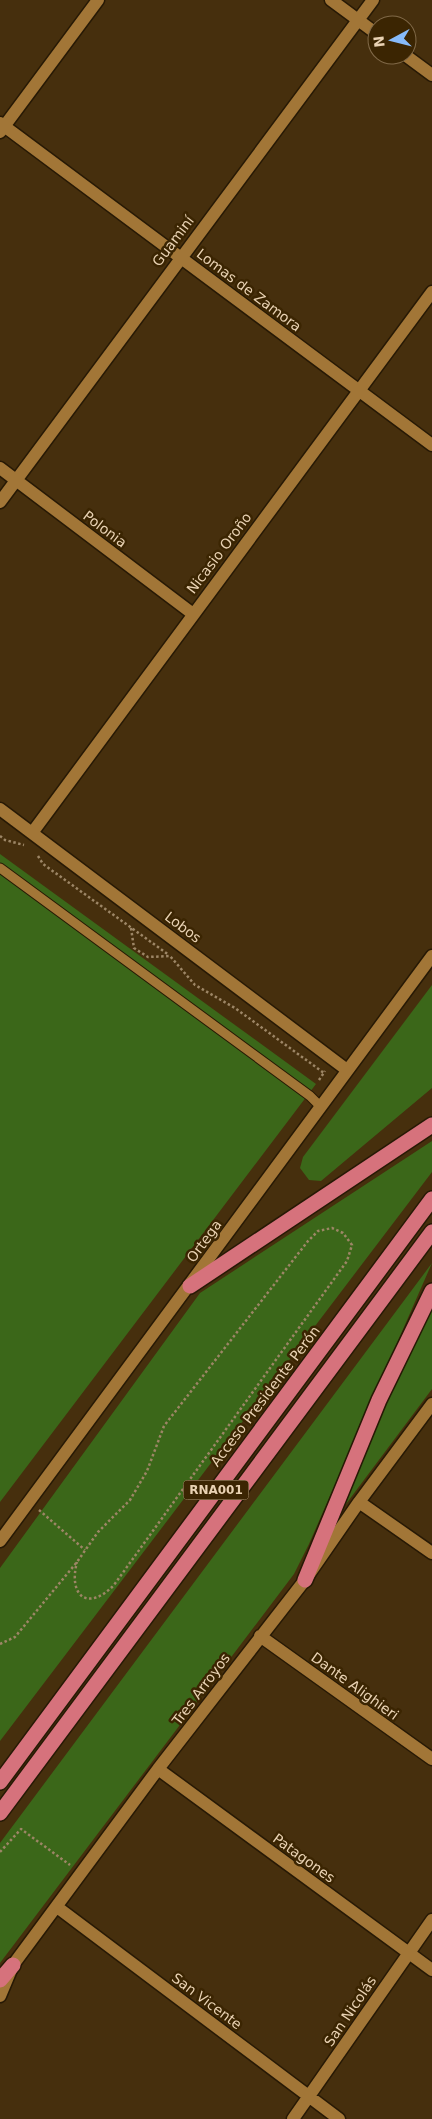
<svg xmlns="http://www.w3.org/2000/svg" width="432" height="2119" font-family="'DejaVu Sans',sans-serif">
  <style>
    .green { fill: #3b6719 }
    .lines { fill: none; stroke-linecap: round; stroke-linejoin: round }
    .lane-casing { stroke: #271905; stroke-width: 11 }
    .street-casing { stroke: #271905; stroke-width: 15 }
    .highway-casing { stroke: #271905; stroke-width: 18 }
    .path { stroke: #9d8666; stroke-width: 2.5; stroke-dasharray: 2.5 2.5; stroke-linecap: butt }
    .lane { stroke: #a27637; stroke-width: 9 }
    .street { stroke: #a27637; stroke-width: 12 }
    .highway { stroke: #d6727c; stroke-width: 15 }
    .labels { text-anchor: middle; stroke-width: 5; stroke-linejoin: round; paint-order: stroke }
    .shield { fill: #3b2502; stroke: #b59e7e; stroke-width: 1 }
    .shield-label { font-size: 12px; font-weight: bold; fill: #e9d2b3 }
    .street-label { font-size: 14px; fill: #e9d2b3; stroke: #3b2502 }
  </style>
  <rect width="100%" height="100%" fill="#462f0d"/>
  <path class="green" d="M0,854l316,230 -316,418z
    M432,985v103l-111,93 -12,-1 -9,-12 3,-11z
    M432,1141v31l-432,569v-173l200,-275z
    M432,1263l-123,281 -15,30 -294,389v-120z
    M432,1298v91l-89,119 13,-45z"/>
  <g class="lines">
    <g class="lane-casing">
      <path id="lane" d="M0,868l310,228 10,10"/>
    </g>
    <g class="street-casing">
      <path id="street" d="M331,0l46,34
        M405,55l27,20
        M0,123l432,322
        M0,132l98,-132
        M0,468l193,146
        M0,502l373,-502
        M0,809l347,261
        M32,833l400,-541
        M359,1502l73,51
        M0,1541l432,-585
        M260,1636l172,123
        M158,1769l274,201
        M57,1907l282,212
        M0,1996l13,-31 145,-196 147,-189 54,-78 73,-98
        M293,2119l139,-199"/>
    </g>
    <g class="highway-casing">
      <path id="highway" d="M190,1286l242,-161
        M305,1580l74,-180 53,-109
        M0,1782l432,-583
        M0,1813l432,-581
        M0,1980l13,-15"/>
    </g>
    <path class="path" d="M0,836l5,4 19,5
      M38,856l5,8 126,91
      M131,928l3,20 14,9 22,-1 25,29 40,23 89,65
      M319,1080l6,-9
      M39,1510l46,40
      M0,1644l15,-7 62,-75 21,-30 32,-32 17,-29 17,-45 144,-185 10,-10 14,-3 11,5 9,12 -5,16 -233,324c-26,27 -46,11 -37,-23
      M0,1852l21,-23 49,36"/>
    <use href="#lane" class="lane"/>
    <use href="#street" class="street"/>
    <use href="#highway" class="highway"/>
  </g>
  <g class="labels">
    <rect class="shield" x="183.5" y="1480.5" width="65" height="19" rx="4"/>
    <g class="shield-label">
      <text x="216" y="1494">RNA001</text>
    </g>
    <g class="street-label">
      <text transform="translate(173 241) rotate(-53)" y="5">Guaminí</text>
      <text transform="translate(249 290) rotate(37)" y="5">Lomas de Zamora</text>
      <text transform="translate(105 529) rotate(37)" y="5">Polonia</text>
      <text transform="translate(219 553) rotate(-53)" y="5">Nicasio Oroño</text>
      <text transform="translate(183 927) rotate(37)" y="5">Lobos</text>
      <text transform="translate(204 1241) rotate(-54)" y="5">Ortega</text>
      <text transform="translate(265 1396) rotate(-53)" y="5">Acceso Presidente Perón</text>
      <text transform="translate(355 1686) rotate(36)" y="5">Dante Alighieri</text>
      <text transform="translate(201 1689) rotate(-53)" y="5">Tres Arroyos</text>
      <text transform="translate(304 1858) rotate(36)" y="5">Patagones</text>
      <text transform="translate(207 2001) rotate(37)" y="5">San Vicente</text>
      <text transform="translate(350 2011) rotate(-56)" y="5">San Nicolás</text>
    </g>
  </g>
  <g transform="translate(392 40) rotate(263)"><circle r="24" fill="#3b2502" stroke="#816a49"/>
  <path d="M0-4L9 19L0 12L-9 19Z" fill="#87bbfb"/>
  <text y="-8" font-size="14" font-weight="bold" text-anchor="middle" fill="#e9d2b3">N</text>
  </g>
</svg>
